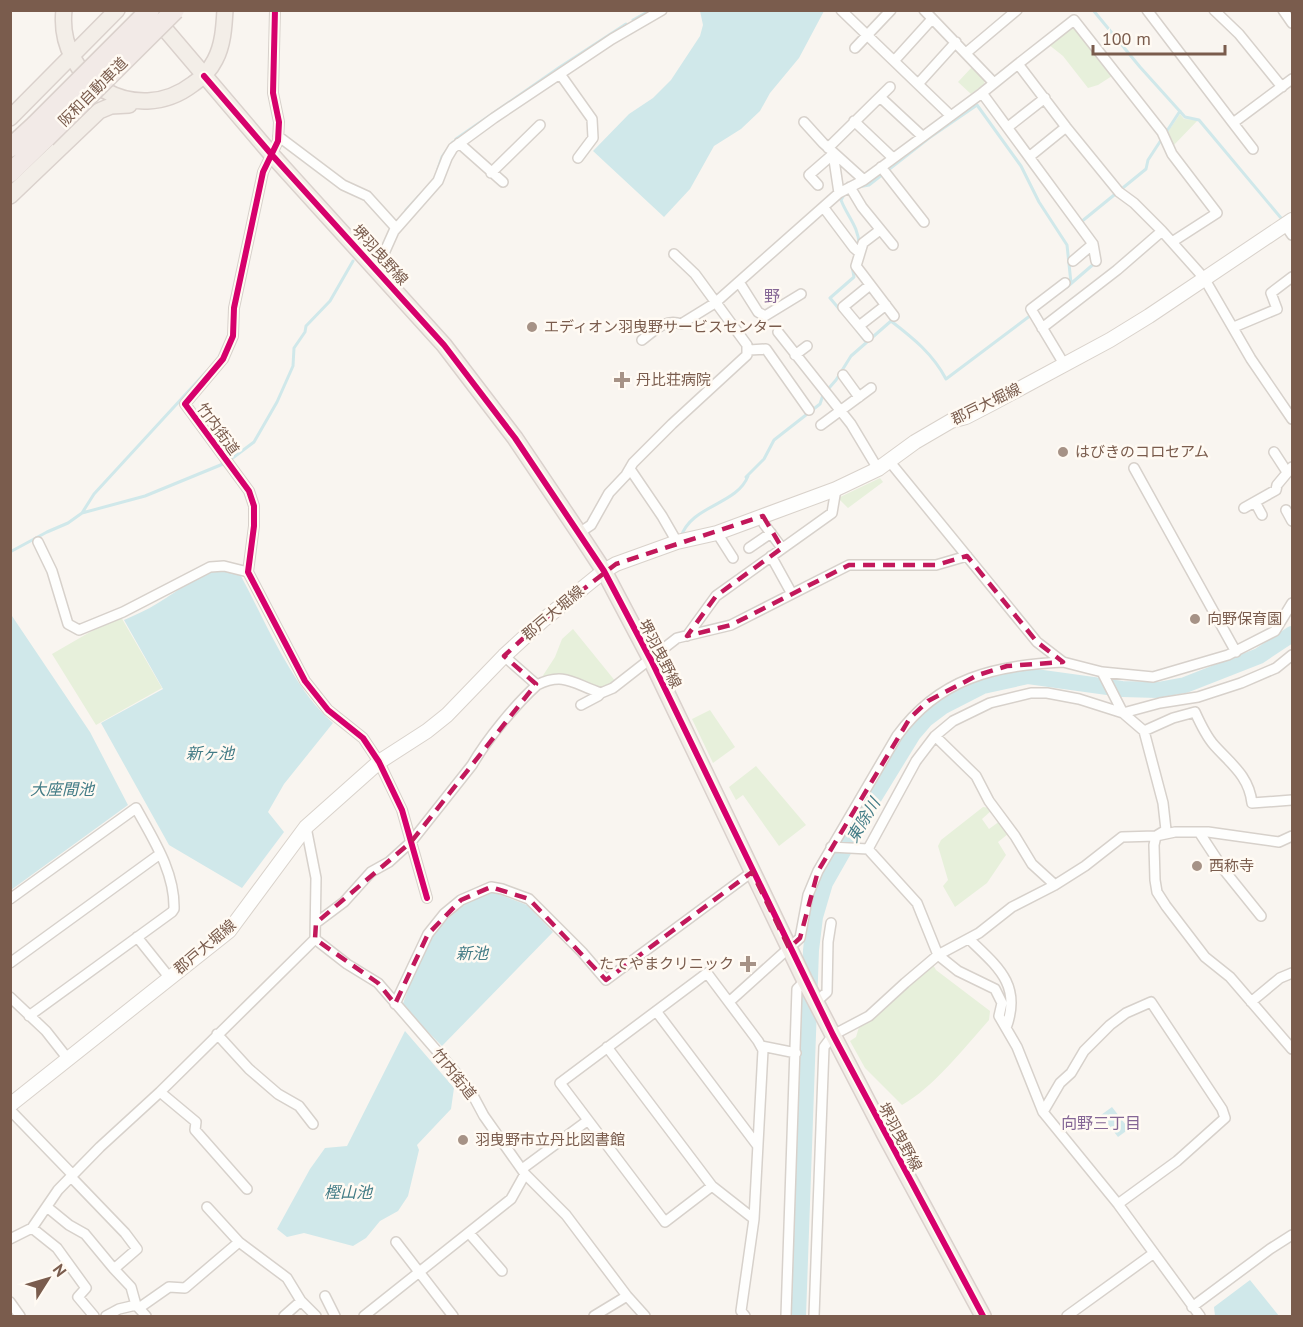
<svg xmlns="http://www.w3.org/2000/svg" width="1303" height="1327" font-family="'PT Sans','Noto Sans JP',sans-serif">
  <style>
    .green { fill: #e7f0db }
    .water { fill: #d0e8ea }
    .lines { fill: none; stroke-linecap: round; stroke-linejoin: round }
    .stream { stroke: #d0e8ea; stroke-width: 3 }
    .river { stroke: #d0e8ea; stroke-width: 16 }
    .street-casing { stroke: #d7d1cb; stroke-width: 12 }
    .secondary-casing { stroke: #d9d2cb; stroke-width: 16 }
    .primary-casing { stroke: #dad1cc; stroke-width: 18 }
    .highway-casing { stroke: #dad1cc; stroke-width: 21 }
    .street { stroke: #fefefd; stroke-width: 9 }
    .secondary { stroke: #fefefd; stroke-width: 14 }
    .primary { stroke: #f3eee8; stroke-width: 15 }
    .highway { stroke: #f2eae7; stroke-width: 18 }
    .highway-bridge-casing { stroke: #dad1cc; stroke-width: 21; stroke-linecap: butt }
    .highway-bridge { stroke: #f2eae7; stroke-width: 18 }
    .cycleway-casing { stroke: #fffaf3; stroke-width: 10 }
    .cycleway { stroke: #d6006c; stroke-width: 6 }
    .marked { fill: none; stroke: #c2185b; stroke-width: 4.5; stroke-dasharray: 12 8; stroke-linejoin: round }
    .poi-dot { fill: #a69286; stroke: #fffaf3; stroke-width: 2 }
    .labels { text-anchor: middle; stroke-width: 5; stroke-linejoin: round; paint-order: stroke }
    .street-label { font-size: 15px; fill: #7a5c4d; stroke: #fffaf3 }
    .poi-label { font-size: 15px; fill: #7a5c4d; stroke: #fffaf3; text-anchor: start }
    .neighbourhood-label { font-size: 16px; fill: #846695; stroke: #fffaf3 }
    .water-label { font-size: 16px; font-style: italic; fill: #437c86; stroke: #fffaf3 }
  </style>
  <rect width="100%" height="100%" fill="#f9f5f0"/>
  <path class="green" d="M1069,26l7,2 36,48 -14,9 -10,3 -25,-32 -15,-12z
    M972,67l13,13 -1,4 -13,10 -13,-12z
    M1180,114l4,5 14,1 -25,26 -6,-13z
    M880,478l3,4 -35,26 -10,-10z
    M121,617l41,71 -66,37 -44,-71 38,-22z
    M573,629l43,53c-16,13 -53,1 -73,-2l-1,-3 13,-20 7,-18z
    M710,710l25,37 -22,16 -21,-44z
    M756,766l50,59 -27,21 -36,-51 -7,5 -7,-13z
    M983,807l7,1 2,2 -10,9 7,10 11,-8 8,13 -10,8 8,13 -19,28 -32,24 -12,-21 5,-6 -10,-34 3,-6z
    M932,963l4,7 54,41 -1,9c-24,27 -56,68 -87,85l-37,-37 -15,-27 6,-4 3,-10 38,-30z"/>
  <path class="water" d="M700,11h124l-25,47 -29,35 -10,18 -19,18 -27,17 -24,43 -26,28 -71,-66 36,-37 24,-16 18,-18 29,-44 3,-11z
    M225,569l16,7c24,45 53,114 92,147l-49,61 -16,28 16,20 -42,56 -73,-43 -68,-122 62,-34 -39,-69c11,-5 23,-10 34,-17 22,-13 41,-31 67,-34z
    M10,613l80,119 38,73 -117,85z
    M493,892l34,13 26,27 -111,114 -40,-40 13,-35 18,-39 34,-30z
    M405,1031l49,57 -3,21 -34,36 2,5 -11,46 -10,15 -18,10 -14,17 -13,8 -49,-13 -17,4 -10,-8 33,-60 15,-21 22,-2z
    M1112,1107l17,22 -11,8 -17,-22z
    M1250,1280l29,36h-64l-1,-9z"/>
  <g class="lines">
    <path class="stream" d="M1093,10l47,57 45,50 14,3 82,98
      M633,20l18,-10
      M456,139l104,-72 66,-43
      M438,169l4,-12 11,-15
      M858,187l11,-2 60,-47 48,-33 44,61 18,36 28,43 4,38
      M844,195l-3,5c6,16 18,27 18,45
      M406,210l13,-14
      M1082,223l-1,-1 65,-53 2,-9 32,-49
      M1067,287l29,-25
      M840,310l-10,-12 24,-21 -2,-11
      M856,329l10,13
      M230,460l24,-18 23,-40 16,-36 1,-18 11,-16 1,-6 24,-25 23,-40
      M82,513l63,-17 78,-32
      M681,537c10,-32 56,-32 67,-61l-2,1 18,-18 10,-19 46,-36 3,-9 13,-15 15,-24 40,-35c22,17 42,33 55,58l85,-64
      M10,552l37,-20 21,-9 14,-10 12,-19 113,-123"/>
    <path class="river" d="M798,1316l13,-366 4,-33 10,-34 45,-79 43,-70 13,-15 16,-12 41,-21 45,-10 94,13 36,1 27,-5 74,-29 33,-22"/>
    <g class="street-casing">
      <path id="street" d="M275,10l-2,83 6,29 -1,19 -15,31 -29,136 -1,28 -10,23 -38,45 64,87 5,15v20l-6,46 57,109 23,29 35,28 16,24 23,48 25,88
        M841,10l110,106
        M924,10l70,73
        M1147,10l86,113 59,-44
        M1214,10l25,24 43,53
        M1283,10l9,13
        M855,48l36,-38
        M966,53l51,-43
        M894,61l38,-42
        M1018,64l56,-44 88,112 10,22 45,59 -45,29
        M560,74l32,45 1,19 -15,20
        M918,84l38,-42
        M982,93l111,151 3,17
        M880,97l42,39
        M854,121l39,37
        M804,122l19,21 41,37
        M1233,123l20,26
        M1008,127l37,-29
        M278,136l65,49 24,11 29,32
        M459,143l44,39
        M828,148l62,-61
        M833,153l6,40
        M1029,157l37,-30
        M881,167l43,55
        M491,173l49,-48
        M818,185l-9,-10 23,-20
        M850,187l12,20 31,38
        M824,208l30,40 6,5
        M1285,225l7,10
        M880,230l-17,13 -7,23 38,50
        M1073,261l20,-17
        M377,269l17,-38 44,-50 9,-23 6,-10 41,-30 118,-79 50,-29
        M739,282l19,30 7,4 36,-22
        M859,326l27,-21
        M1234,327l43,-18 -6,-16 21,-16
        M1042,328l75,-58 45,-39
        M778,332l73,92 27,45
        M868,337l-25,-30 27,-22
        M642,340c12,-9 23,-22 39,-16l34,-21 124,-110 25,-13 118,-87 36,-29 48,63 53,65 15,11 28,28 42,47 47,81 41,60
        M749,350l17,-1 43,61
        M795,355l12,-9
        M1064,364l-33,-55 34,-26
        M843,375l16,22
        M821,425l50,-37
        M1274,452l13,20
        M890,462l147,180 26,20 39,10 51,5 75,-22 47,-24 17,-28
        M1134,468l102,184
        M630,469l32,47 15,26
        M1255,502l7,13
        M1244,508l32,-18 1,-5 15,-18
        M1286,510l6,11
        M763,516l1,8 18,24
        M579,533l12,-8 18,-32 17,-18 7,-12 39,-39 75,-69v-10l-52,-71 -21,-20
        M717,533l16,25
        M38,542l14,29 16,53 11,6 44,-18 87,-45 14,-1 24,6
        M749,548l22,-15
        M771,556l21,38
        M687,636l29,-40 116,-83 4,-24
        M1102,672l21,41 21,18 19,72 3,27 -10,6 -2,9 1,35 2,12 9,14 39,51 25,20 62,72
        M537,685c28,-14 38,0 64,8l12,-5 64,-50 54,-13 118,-60h87l31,-9
        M581,705l17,-9 3,-3
        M1144,731l29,-13 22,-6c5,11 11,24 19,33 17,19 35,31 38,58l40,-3
        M935,736l41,40 13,25 26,35 17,28 23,21
        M306,827l10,51 -1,61
        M1199,832l25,38 37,46
        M831,847l37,2 49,54 21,52 20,16 37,18 7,14 -3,13 18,31 26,65 75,92 82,112
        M868,849l48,-88 19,-25 18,-15 37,-18 41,-10h16l32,6 44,14 37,-10 38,-6 43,-14 35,-15 16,-13
        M10,899l126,-91c17,31 39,64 38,101l-2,3 -143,104
        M316,923l28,-21 27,-30 18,-10 22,-20 61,-77c15,-26 43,-60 65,-80l-33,-29
        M137,937l32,40
        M315,939l32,25 31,19 91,105 15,28 41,58 41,41 61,81 18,20
        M969,939c29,28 53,46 37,89
        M10,963l150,-109
        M10,997l36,34 22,28
        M729,1002l71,-64 8,-43 10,-24 79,-135c42,-58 98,-71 166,-74
        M816,1002l11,-10 1,-50 3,-19
        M1251,1002l29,-24 12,-5
        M395,1004l33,-70 16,-20 17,-14 30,-13 11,2 27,10 53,53 24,28 146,-108
        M656,1011l101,134
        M217,1034l32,35 29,25 21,12 14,18
        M761,1046l35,7
        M607,1047l105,139 42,33
        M160,1092l36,30 -1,8 52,59
        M10,1110l60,62 3,7 52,54 12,16 -23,20 17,18 5,18 10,11
        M1043,1112l17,-29 11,-10 13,-22 26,-26 16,-12 25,-11 71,107 3,9 -48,43 -59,43
        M522,1169l65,-48
        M712,1186l-47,36 -105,-139 147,-110 51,68 5,9 -9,169 -13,92 4,5
        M47,1207l22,18 16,9 29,35
        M207,1207l32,35
        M32,1228l25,20 29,40 -8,9 16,19
        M469,1233l33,38
        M10,1239l22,-11 26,-38 42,-43 60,-55 155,-153
        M396,1242l57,74
        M325,1296l10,20
        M10,1302l10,14
        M1192,1307l78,-58 22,-14
        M139,1308l30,-21 16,1 54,-46 48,36 14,23 15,15
        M106,1316l13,-7 17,-4
        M284,1316l17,-15
        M364,1316l147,-117 14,-25
        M594,1316l33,-20
        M786,1316l11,-327 8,-8
        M814,1316l10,-269 9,-12 36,-19 36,-33 33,-28 41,-22 33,-26 43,-22 30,-19 37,-29 34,-1 19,-4h33l71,10 13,-6
        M1067,1316l87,-63"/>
    </g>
    <g class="secondary-casing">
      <path id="secondary" d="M10,1105l219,-174 77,-104 73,-65 48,-31 20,-16 57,-59 38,-35 62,-50 12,-7 61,-22 40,-9 119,-44 42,-20 37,-27 36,-21 15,-4 27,-14 117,-63 39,-24 143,-96"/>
    </g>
    <g class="primary-casing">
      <path id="primary" d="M64,10c-8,71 72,118 129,74 9,-6 17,-14 22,-24 8,-15 9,-33 10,-50
        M153,15l119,140 172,190 71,93 64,95 25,38 47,89 154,321 80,154 98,181
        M10,118l107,-108
        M10,196l89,-85 12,-5 18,-1"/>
    </g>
    <g class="highway-casing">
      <path id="highway" d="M10,148l25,-23
        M10,173l36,-35"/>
    </g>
    <use href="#street" class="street"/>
    <use href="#secondary" class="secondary"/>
    <use href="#primary" class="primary"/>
    <use href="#highway" class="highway"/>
    <g class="highway-bridge-casing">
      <path id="highway-bridge" d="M35,125l115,-115
        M46,138l129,-128"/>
    </g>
    <use href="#highway-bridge" class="highway-bridge"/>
    <g class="cycleway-casing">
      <path id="cycleway" d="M275,10l-2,83 6,29 -1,19 -15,31 -29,136 -1,28 -10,23 -38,45 64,87 5,15v20l-6,46 57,109 23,29 35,28 16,24 23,48 25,88
        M204,76l68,79 172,190 71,93 89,133 47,89 182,375 150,281"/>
    </g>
    <use href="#cycleway" class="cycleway"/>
  </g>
  <path class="marked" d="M763,516l19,32 -66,48 -29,40 44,-11 118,-60h87l31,-9 70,86 26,20 -56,4 -29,9 -50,26 -18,17 -92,153 -18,67 -11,10 -37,-76 -146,108 -77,-81 -38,-12 -30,13 -33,34 -33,70 -17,-21 -63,-44 1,-16 95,-81 125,-158 -32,-28 38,-35 74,-57z"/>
  <g class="poi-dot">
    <circle cx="532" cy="327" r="6"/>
    <path d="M619 371h6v6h6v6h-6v6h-6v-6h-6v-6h6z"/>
    <circle cx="1063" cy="452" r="6"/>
    <circle cx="1195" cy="619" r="6"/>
    <circle cx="1197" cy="866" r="6"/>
    <path d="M745 955h6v6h6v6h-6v6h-6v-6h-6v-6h6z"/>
    <circle cx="463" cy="1140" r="6"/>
  </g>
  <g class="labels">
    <g class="street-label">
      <text transform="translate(93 92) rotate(-45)" y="5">阪和自動車道</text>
      <text transform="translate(380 255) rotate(48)" y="5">堺羽曳野線</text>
      <text transform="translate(986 404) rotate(-26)" y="5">郡戸大堀線</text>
      <text transform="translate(218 429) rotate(54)" y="5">竹内街道</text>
      <text transform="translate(553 613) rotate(-40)" y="5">郡戸大堀線</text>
      <text transform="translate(660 654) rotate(63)" y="5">堺羽曳野線</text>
      <text transform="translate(205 947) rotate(-40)" y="5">郡戸大堀線</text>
      <text transform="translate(454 1074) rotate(51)" y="5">竹内街道</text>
      <text transform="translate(900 1137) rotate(62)" y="5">堺羽曳野線</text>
    </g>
    <g class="poi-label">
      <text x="544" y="332">エディオン羽曳野サービスセンター</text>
      <text x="636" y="385">丹比荘病院</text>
      <text x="1075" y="457">はびきのコロセアム</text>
      <text x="1207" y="624">向野保育園</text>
      <text x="1209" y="871">西称寺</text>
      <text x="734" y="969" text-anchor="end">たてやまクリニック</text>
      <text x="475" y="1145">羽曳野市立丹比図書館</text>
    </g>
    <g class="neighbourhood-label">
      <text x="772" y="302">野</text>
      <text x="1101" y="1129">向野三丁目</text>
    </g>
    <g class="water-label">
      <text x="210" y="759">新ヶ池</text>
      <text x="62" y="795">大座間池</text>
      <text transform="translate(863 820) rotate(-59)" y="6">東除川</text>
      <text x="472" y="959">新池</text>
      <text x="348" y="1198">樫山池</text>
    </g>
  </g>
  <rect width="1303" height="1327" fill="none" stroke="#7a5c4d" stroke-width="24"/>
  <g transform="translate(48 1279) rotate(53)" stroke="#fffaf3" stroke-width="4.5" paint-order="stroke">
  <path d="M0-4.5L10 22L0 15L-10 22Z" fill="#7a5c4d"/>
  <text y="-9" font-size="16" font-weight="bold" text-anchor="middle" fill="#7a5c4d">N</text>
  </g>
  <path d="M1093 45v9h132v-9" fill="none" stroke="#7a5c4d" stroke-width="3"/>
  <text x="1102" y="45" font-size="18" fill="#7a5c4d" stroke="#fffaf3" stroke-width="4.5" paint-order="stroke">100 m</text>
</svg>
